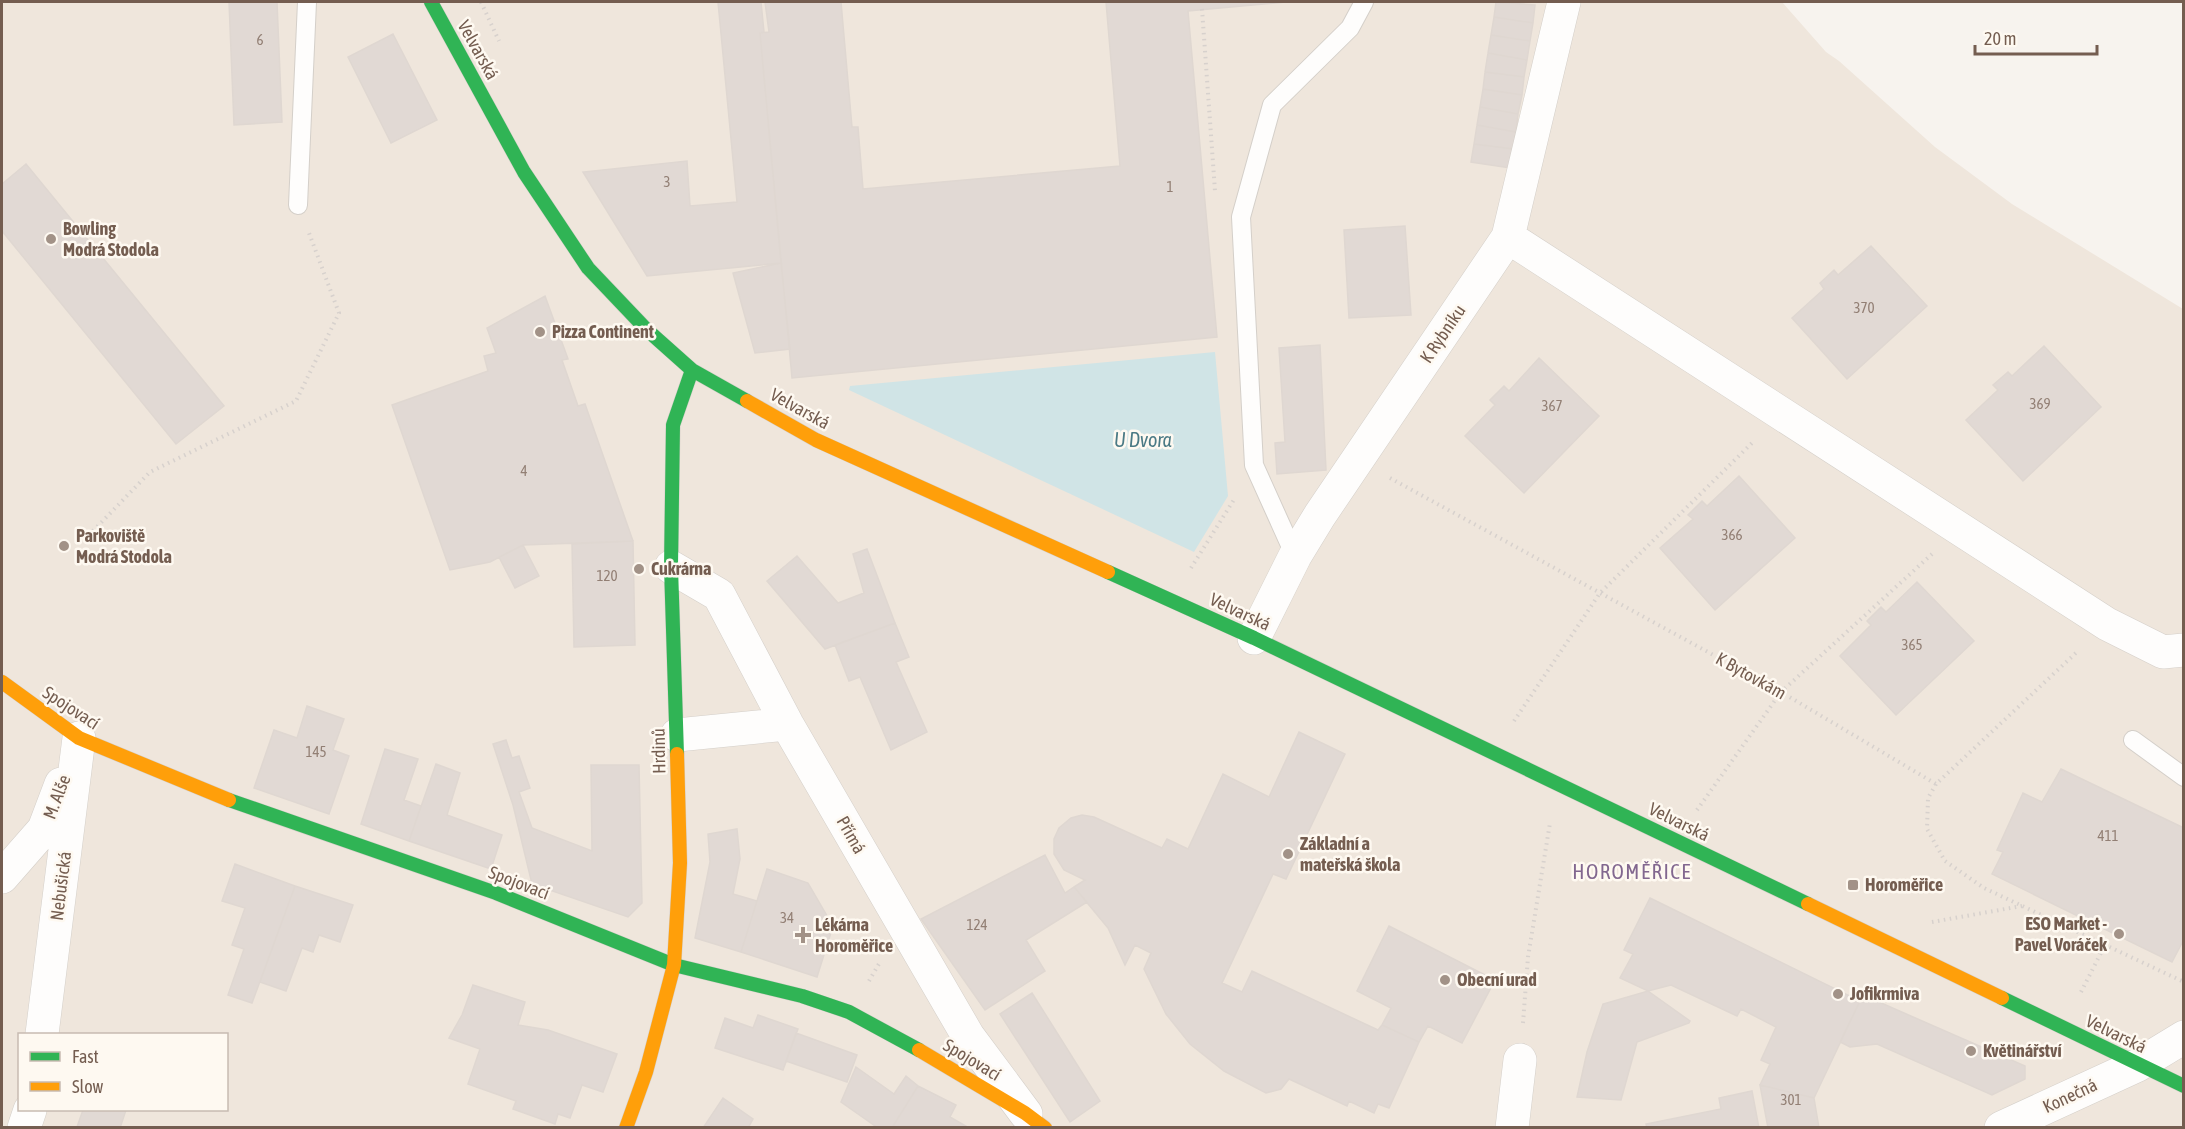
<svg xmlns="http://www.w3.org/2000/svg" width="2185" height="1129" font-family="'Asap Condensed',sans-serif">
  <style>
    .residential { fill: #efe6dc; fill-rule: evenodd }
    .water { fill: #d0e4e6 }
    .building { fill: #e1d9d4; stroke: #dfd7d1; stroke-width: 1.5 }
    .lines { fill: none; stroke-linecap: round; stroke-linejoin: round }
    .lane-casing { stroke: #d4cfc9; stroke-width: 20 }
    .street-casing { stroke: #d4cfc9; stroke-width: 34 }
    .fast-casing { stroke: #d5cfc9; stroke-width: 15 }
    .slow-casing { stroke: #d5cfc9; stroke-width: 15 }
    .path { stroke: #d7d1cd; stroke-width: 4; stroke-dasharray: 1.5 4.5; stroke-linecap: butt }
    .lane { stroke: #fefdfc; stroke-width: 18 }
    .street { stroke: #fefdfc; stroke-width: 33 }
    .fast { stroke: #30b455; stroke-width: 14 }
    .slow { stroke: #ff9f0a; stroke-width: 14 }
    .poi-dot { fill: #a29287; stroke: #fef9f1; stroke-width: 2 }
    .labels { text-anchor: middle; stroke-width: 5; stroke-linejoin: round; paint-order: stroke }
    .number-label { font-size: 15px; fill: #927f74 }
    .street-label { font-size: 18px; fill: #745d50; stroke: #fef9f1 }
    .poi-label { font-size: 18px; font-weight: bold; fill: #745d50; stroke: #fef9f1; text-anchor: start }
    .water-label { font-size: 20px; font-style: italic; fill: #4b7a85; stroke: #fef9f1 }
    .quarter-label { font-size: 21px; letter-spacing: 1.5px; fill: #82678f; stroke: #fef9f1 }
  </style>
  <rect width="100%" height="100%" fill="#f7f3ee"/>
  <path class="residential" d="M2,2h1780l44,50 13,9 96,86 77,57 171,105v818l-2181,1zM20,1034h206v76h-206z"/>
  <path class="water" d="M1215,352l13,144 -34,56 -345,-162 1,-4z"/>
  <path class="building" d="M229,2h48l5,120 -48,3z
    M718,2h43l3,30 -4,1 21,230 -134,13 -64,-104 104,-11 3,45 47,-4z
    M765,2h76l11,125h6l5,62 257,-23 -14,-164h180l-98,9 29,326 -425,41 -32,-345 9,-1z
    M1496,2l39,3 -2,18 -39,-6z
    M1494,17l39,6 -3,18 -39,-6z
    M393,34l44,86 -46,23 -43,-86z
    M1491,35l39,6 -3,19 -39,-7z
    M1488,53l39,7 -3,17 -39,-5z
    M1485,72l39,5 -2,18 -39,-6z
    M1483,89l39,6 -4,19 -38,-7z
    M1480,107l38,7 -2,18 -39,-7z
    M1477,125l39,7 -3,17 -39,-5z
    M1474,144l39,5 -3,19 -39,-6z
    M26,164l198,242 -48,38 -174,-213v-47z
    M1405,226l6,89 -62,3 -5,-88z
    M1871,246l56,60 -80,73 -55,-61 32,-29 -4,-6 14,-13 4,5z
    M781,263l9,86 -35,4 -22,-80z
    M545,296l23,63 -6,1 16,46 7,-2 48,137 -110,4 -33,17 -40,8 -58,-165 96,-34 -4,-15 12,-3 -9,-25z
    M1320,345l6,125 -49,4 -2,-31 10,-1 -6,-94z
    M2044,346l57,61 -78,74 -57,-61 32,-30 -5,-5 15,-13 4,4z
    M1539,358l60,58 -75,77 -59,-57 30,-31 -5,-5 14,-14 5,5z
    M1739,476l56,62 -80,72 -55,-62 33,-29 -5,-4 14,-14 5,5z
    M633,541l2,104 -61,2 -2,-103z
    M523,545l16,31 -24,12 -16,-31z
    M867,549l28,74 -70,26 -58,-68 30,-25 41,47 26,-10 -11,-39z
    M1917,582l57,59 -78,74 -56,-59 31,-31 -4,-4 14,-14 5,5z
    M895,623l14,34 -13,5 31,70 -36,18 -31,-73 -11,4 -14,-36z
    M307,706l37,13 -11,31 16,6 -20,58 -75,-26 20,-58 23,8z
    M1299,732l46,22 -59,125 -13,-5 -51,109 20,9 10,-21 126,59 4,-5 37,17 -30,66 -11,-4 -4,9 -25,-12 -2,5 -58,-27 -8,10 -15,4 -42,-22 -34,-27 -24,-30 -22,-45 7,-16 -16,-8 -10,20 -17,-37 -34,-41 11,-7 -21,-10 -10,-16v-15l5,-11 12,-10 11,-3 12,2 68,31 5,-9 21,10 35,-75 46,23z
    M506,740l6,18 7,-2 11,32 -11,4 13,36 60,23 -1,-86h48l3,138 -14,14 -96,-33 -19,-79 -20,-61z
    M385,749l33,10 -14,41 17,6 -12,35 -48,-17z
    M436,764l24,9 -13,42 55,20 -11,34 -82,-28z
    M2061,769l123,59v111l-12,23 -180,-88 11,-22 -6,-2 26,-57 19,9z
    M737,829l3,30 -7,35 24,7 -16,51 -46,-14 15,-76 -2,-28z
    M1045,855l20,38 9,-6 13,15 -61,38 19,31 -60,39 -64,-91z
    M235,864l60,22 -43,117 -24,-8 16,-46 -12,-4 13,-37 -23,-7z
    M767,869l41,14 25,43 -16,51 -76,-25z
    M295,886l58,19 -13,37 -21,-7 -6,17 -11,-4 -16,43 -26,-9z
    M1650,898l210,103 -46,97 -54,-13 10,-21 -9,-4 15,-33 -35,-18 -4,7 -66,-31 -23,6 -28,-13 13,-24 -9,-4z
    M1389,926l106,54 -33,63 -34,-17 -9,16 -37,-17 9,-17 -34,-17z
    M473,985l52,17 -7,23 30,5 69,24 -14,38 -21,-7 -12,33 -12,-4 -3,10 -42,-15 3,-8 -48,-17 12,-35 -31,-11 13,-23z
    M1648,991l42,30 -1,2 -52,19 -16,58 -44,-3 10,-45 16,-48z
    M1032,993l68,108 -30,21 -70,-108z
    M1863,995l162,71v13l-33,16 -115,-51 -27,3 -10,-5z
    M758,1015l40,14 -15,41 -68,-22 10,-30 28,10z
    M796,1033l61,22 -10,27 -61,-21z
    M856,1067l38,27 12,-18 12,10 -26,42h-14l-37,-26z
    M1760,1085l54,13 5,30h-51z
    M918,1086l38,19 -6,12 19,11 -76,-2z
    M1752,1091l7,37h-112l-1,-4 75,-15 -2,-11z
    M723,1098l30,21 -5,9h-45z
    M83,1110h43l-6,18h-41l-2,-1z"/>
  <g class="lines">
    <g class="lane-casing">
      <path id="lane" d="M298,205l9,-203
        M1295,556l-41,-91 -13,-248 31,-112 78,-77 14,-26
        M2133,740l51,37"/>
    </g>
    <g class="street-casing">
      <path id="street" d="M1508,237l599,387 56,28 21,-2
        M671,567l48,28 68,129 181,312 58,78
        M1254,638l41,-82 25,-41 188,-278 56,-235
        M677,735l110,-11
        M2,877l42,-48 17,-45
        M42,1034l37,-296
        M24,1128l6,-18
        M1512,1128l8,-68
        M2001,1128l137,-63 46,-28"/>
    </g>
    <g class="fast-casing">
      <path id="fast" d="M431,2l93,170 64,96 58,61 46,41 55,31
        M1108,572l146,66 554,266
        M677,754l-6,-187 2,-142 19,-55
        M229,800l267,93 178,72 128,31 47,16 70,38
        M2002,998l182,88"/>
    </g>
    <g class="slow-casing">
      <path id="slow" d="M747,401l69,39 292,132
        M2,682l77,56 150,62
        M1808,904l194,94
        M919,1050l106,63 20,15
        M626,1128l20,-56 28,-107 6,-102 -3,-109"/>
    </g>
    <path class="path" d="M481,2l18,39
      M1202,9l13,182
      M1390,478l391,214 155,92 142,-133
      M93,531l57,-59 146,-71 43,-88 -30,-80
      M1191,568l44,-70
      M1514,721l86,-128 154,-152
      M1936,784l-8,14 -1,31 18,32 39,27 200,94
      M1697,810l84,-118 151,-138
      M1932,922l90,-16
      M869,981l11,-19
      M2081,992l24,-47
      M1523,1023l5,-66 22,-134"/>
    <use href="#lane" class="lane"/>
    <use href="#street" class="street"/>
    <use href="#fast" class="fast"/>
    <use href="#slow" class="slow"/>
  </g>
  <g class="poi-dot">
    <circle cx="51" cy="239" r="6"/>
    <circle cx="540" cy="332" r="6"/>
    <circle cx="64" cy="546" r="6"/>
    <circle cx="639" cy="569" r="6"/>
    <circle cx="1288" cy="854" r="6"/>
    <rect x="1847" y="879" width="12" height="12" rx="3"/>
    <circle cx="2119" cy="934" r="6"/>
    <path d="M800 926h6v6h6v6h-6v6h-6v-6h-6v-6h6z"/>
    <circle cx="1445" cy="980" r="6"/>
    <circle cx="1838" cy="994" r="6"/>
    <circle cx="1971" cy="1051" r="6"/>
  </g>
  <g class="labels">
    <g class="number-label">
      <text x="260" y="45">6</text>
      <text x="667" y="187">3</text>
      <text x="1170" y="192">1</text>
      <text x="1864" y="313">370</text>
      <text x="2040" y="409">369</text>
      <text x="1552" y="411">367</text>
      <text x="524" y="476">4</text>
      <text x="1732" y="540">366</text>
      <text x="607" y="581">120</text>
      <text x="1912" y="650">365</text>
      <text x="316" y="757">145</text>
      <text x="2108" y="841">411</text>
      <text x="787" y="923">34</text>
      <text x="977" y="930">124</text>
      <text x="1791" y="1105">301</text>
    </g>
    <g class="street-label">
      <text transform="translate(478 50) rotate(61)" y="6">Velvarská</text>
      <text transform="translate(1443 334) rotate(-56)" y="6">K Rybníku</text>
      <text transform="translate(800 409) rotate(29)" y="6">Velvarská</text>
      <text transform="translate(1240 612) rotate(25)" y="6">Velvarská</text>
      <text transform="translate(1751 676) rotate(29)" y="6">K Bytovkám</text>
      <text transform="translate(71 708) rotate(33)" y="6">Spojovací</text>
      <text transform="translate(659 751) rotate(-91)" y="6">Hrdinů</text>
      <text transform="translate(57 797) rotate(-69)" y="6">M. Alše</text>
      <text transform="translate(1679 822) rotate(26)" y="6">Velvarská</text>
      <text transform="translate(851 835) rotate(60)" y="6">Přímá</text>
      <text transform="translate(519 883) rotate(21)" y="6">Spojovací</text>
      <text transform="translate(61 886) rotate(-83)" y="6">Nebušická</text>
      <text transform="translate(2116 1034) rotate(26)" y="6">Velvarská</text>
      <text transform="translate(972 1060) rotate(31)" y="6">Spojovací</text>
      <text transform="translate(2070 1096) rotate(-25)" y="6">Konečná</text>
    </g>
    <g class="poi-label">
      <text x="63" y="235">Bowling<tspan x="63" dy="21">Modrá Stodola</tspan></text>
      <text x="552" y="338">Pizza Continent</text>
      <text x="76" y="542">Parkoviště<tspan x="76" dy="21">Modrá Stodola</tspan></text>
      <text x="651" y="575">Cukrárna</text>
      <text x="1300" y="850">Základní a<tspan x="1300" dy="21">mateřská škola</tspan></text>
      <text x="1865" y="891">Horoměřice</text>
      <text x="2107" y="930" text-anchor="end">ESO Market -<tspan x="2107" dy="21">Pavel Voráček</tspan></text>
      <text x="815" y="931">Lékárna<tspan x="815" dy="21">Horoměřice</tspan></text>
      <text x="1457" y="986">Obecní urad</text>
      <text x="1850" y="1000">Jofikrmiva</text>
      <text x="1983" y="1057">Květinářství</text>
    </g>
    <g class="water-label">
      <text x="1143" y="447">U Dvora</text>
    </g>
    <g class="quarter-label">
      <text x="1632" y="879">HOROMĚŘICE</text>
    </g>
  </g>
  <rect width="2185" height="1129" fill="none" stroke="#745d50" stroke-width="6"/>
  <rect x="18" y="1033" width="210" height="78" fill="#fef9f1" stroke="#c7bbb1" stroke-width="1.5"/>
  <rect x="30" y="1052" width="30" height="9" fill="#30b455" stroke="#c7bbb1" stroke-width="1.5"/>
  <text x="72" y="1063" font-size="18" fill="#745d50">Fast</text>
  <rect x="30" y="1082" width="30" height="9" fill="#ff9f0a" stroke="#c7bbb1" stroke-width="1.5"/>
  <text x="72" y="1093" font-size="18" fill="#745d50">Slow</text>
  <path d="M1975 45v9h122v-9" fill="none" stroke="#745d50" stroke-width="3"/>
  <text x="1984" y="45" font-size="18" fill="#745d50" stroke="#fef9f1" stroke-width="4.5" paint-order="stroke">20 m</text>
</svg>
